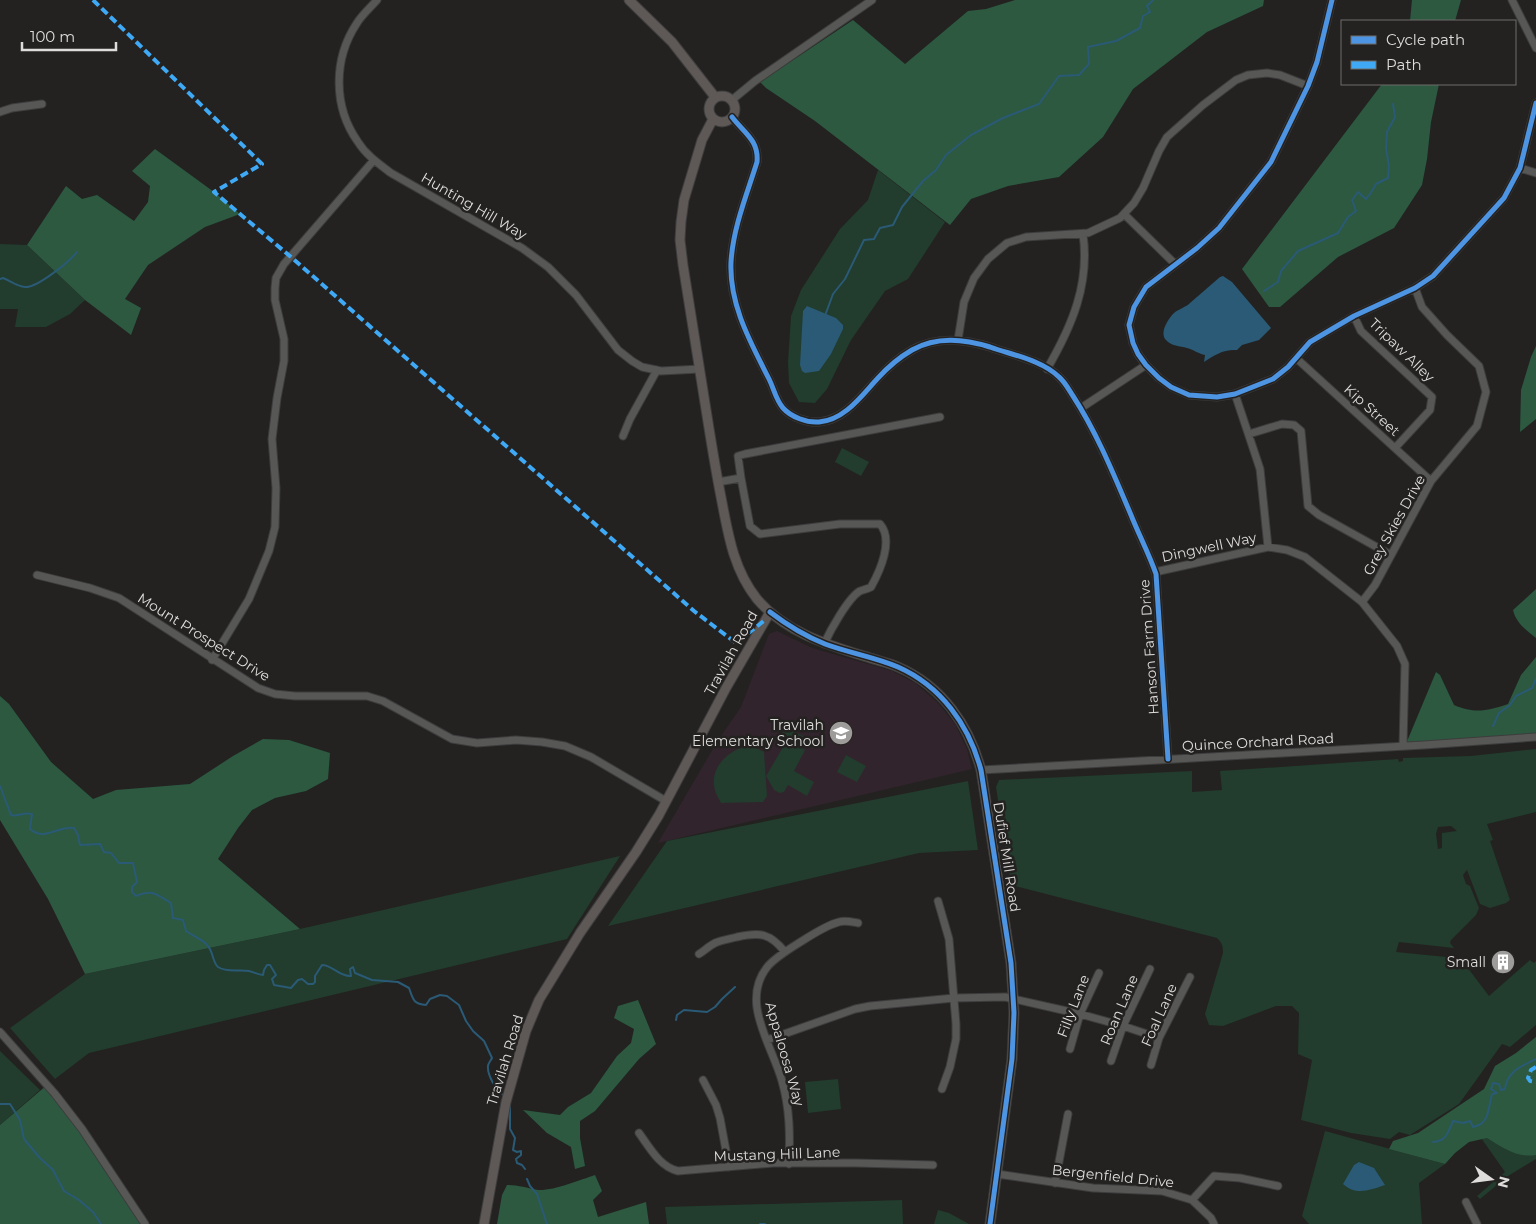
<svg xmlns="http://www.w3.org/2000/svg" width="1536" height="1224" font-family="Montserrat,sans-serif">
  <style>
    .education { fill: #32242c }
    .green { fill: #223c2d; fill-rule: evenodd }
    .forest { fill: #2c5940 }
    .water { fill: #2a5a75 }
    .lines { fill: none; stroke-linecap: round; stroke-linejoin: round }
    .stream { stroke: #2a5a75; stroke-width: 2 }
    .minor-casing { stroke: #3e3d3d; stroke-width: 9 }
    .major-casing { stroke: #3e3d3d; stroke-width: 11 }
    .minor { stroke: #575756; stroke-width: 7 }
    .major { stroke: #5e5856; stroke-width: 9 }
    .quiet { stroke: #3fa9f5; stroke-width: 4; stroke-dasharray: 8 4; stroke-linecap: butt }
    .cycleway-casing { stroke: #242220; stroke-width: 8 }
    .cycleway { stroke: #4d94e3; stroke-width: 5 }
    .labels { text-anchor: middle; stroke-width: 5; stroke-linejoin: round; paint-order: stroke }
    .street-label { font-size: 14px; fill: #dfdddc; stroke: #242220 }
    .poi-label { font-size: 14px; fill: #dfdddc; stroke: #242220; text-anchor: end }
  </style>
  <rect width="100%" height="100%" fill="#232221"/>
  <path class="education" d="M777,631l35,17 80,23 23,12 22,19 18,22 12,25 5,20 -314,74 59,-101 24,-35 28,-73z"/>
  <path class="green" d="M878,170l67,52 -37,57 -23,12 -34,49 -24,49 -12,14 -16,-1 -10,-19 -1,-21 3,-46 10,-26 39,-61 28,-29z
    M0,244l27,1 58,55 -15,14 -24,13h-31l3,-18h-18z
    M842,448l27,14 -8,14 -26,-14z
    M785,728l18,8 -5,10 7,4 -11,21 20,11 -7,14 -19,-11 -4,7 -4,1 -6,-3 -8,-14 20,-34 -7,-5z
    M744,747l12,1 8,4 3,44 -4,6 -42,1c-3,-6 -7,-12 -7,-19 -2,-17 14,-33 30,-37z
    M1536,749v63l-49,12 6,16 -3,1 20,59 -4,3 -16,5 -10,-4 -13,-34 -4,5 3,9 4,2 9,22 -3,7 -25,25 -1,3 4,5 -55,-6 -3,10 60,6 2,4 6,1 25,33 41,-36 4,3 2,-2v64l-26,22 -8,-3 -43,60 -49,31 -11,-3 -9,7 -39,-6 -50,-13 11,-60 -14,-6 1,-41 -7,-7h-16l-53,20 -14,-1 -4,-11 18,-61c0,-7 -1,-10 -6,-15l-206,-53 -15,-98 3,-7 193,-9v21l30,-2 -2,-19 178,-12 1,3 4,-1v-3l68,-2zM1451,826l6,5 -15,2v15l-4,1 -2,-15 2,-7z
    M846,755l20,11 -9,16 -20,-10z
    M968,781l10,69 -59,3 -311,73 59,-85z
    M620,856l-53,83 -478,114 -34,26 -45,-51 75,-54 215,-45z
    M0,1051l40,39 -40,35z
    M838,1079l3,30 -33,4 -3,-31z
    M1536,1087v72l-28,17 -28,23 -3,-3 28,-24 -26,-37z
    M1325,1131l120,33 -26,19 3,41h-113l-7,-8z
    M902,1200l1,24h-236l-2,-17z
    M938,1210l11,3 20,11h-35z"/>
  <path class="forest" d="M1015,0h249l-1,6 -56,26 -74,57 -30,48 -44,40 -51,9 -37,13 -21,26 -135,-104 -49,-33 -6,-6 93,-62 52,44 63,-53 18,-2z
    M1412,0h49l-6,21h-45z
    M1382,84h57l-8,38 -4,37 -5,26 -28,43 -56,29 -58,50h-11l-27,-38z
    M155,149l59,43 26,22 -35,13 -57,38 -23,34 16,9 -10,27 -46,-35 -58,-55 39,-59 16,13 15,-4 37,26 14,-19 2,-16 -18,-15z
    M1536,346v73l-16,13 1,-42 10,-33z
    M1536,589v49c-10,-8 -20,-15 -23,-28z
    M1536,657v80l-136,9 8,-7 28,-67 4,3 14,30c21,9 33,6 54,-1l13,-29z
    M0,696l9,8 42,58 42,37 23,-9 74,-6 43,-28 30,-17 26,1 41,13 -2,26 -22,12 -31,7 -23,12 -14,18 -20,31 82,70 -215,45 -37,-75 -48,-79z
    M638,1000l18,44 -17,15 -44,52 -15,10v17l5,28 -10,3 -4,-22 -24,-14 -24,-23 37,5 8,-8 23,-14 26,-37 14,-13 3,-14 -20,-11 4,-12z
    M1536,1037v118c-19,3 -33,-7 -49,-17l-18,4 -14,11 -10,11 -56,-15 4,-8 25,-8 66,-44 11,-23 21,-13z
    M47,1085l98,139h-145v-99z
    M595,1175l7,16 -9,9 5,17 48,-15 3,22h-152l5,-29 5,-10c11,0 20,3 31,5 15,1 42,-10 57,-15z"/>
  <path class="water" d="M1223,276l9,6 39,46 -12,12 -17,5 -5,5c-13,-1 -23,5 -33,12l1,-7c-6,-1 -11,-5 -18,-7 -7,-2 -16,-2 -21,-8 -7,-7 2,-21 8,-27 5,-4 12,-6 16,-10 10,-9 20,-17 30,-26z
    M807,306l29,12 7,7v4l-12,25 -12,17 -14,2 -3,-2 -2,-6 3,-54z
    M1359,1162l15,6 11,17c-15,5 -29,11 -42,-1l11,-19z"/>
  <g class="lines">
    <path class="stream" d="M0,279l3,-1c8,3 13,8 22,9 12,1 44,-25 52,-35
      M1264,291l14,-9 3,-11 17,-20 40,-18 10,-16 8,-6 -4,-11 6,-8 8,7 4,-5 6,-10 12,-6 1,-12 -3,-18 1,-16 8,-15 -2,-13
      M826,313l7,-19 12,-15 19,-39 10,-1 6,-11 13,-3 9,-18 21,-26 13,-11 10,-15 25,-20 32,-17 36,-14 20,-28 20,-1 10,-11 -1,-17 28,-6 24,-13 3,-12 7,-4 -3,-6 6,-6
      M1493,726l6,-13 11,-8 6,-9 16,-8 4,-9
      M0,786l11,29c8,2 11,-3 21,-1l-2,15c15,13 29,-4 44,-1l4,7 2,10 20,-1 4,8 7,1 8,10h14l4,19 -5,5v5l4,4c17,-7 20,-2 35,7l2,15 10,2 3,11c7,5 17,8 22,15 5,6 5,17 10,21 9,6 22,2 31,4 5,1 9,4 14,4l1,-5 3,-5h3l6,10 -4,4 2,6 17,3 7,-8 4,-1 6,5h5l2,-2v-6l7,-11c11,0 17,12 29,11l-1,-7 3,-2 2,6 17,7 26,2 11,6c4,11 4,16 17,17l4,-6 10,-4 7,1 12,9 7,16 7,10 11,10 8,17c-1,2 -4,6 -4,8 -1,9 8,24 15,29
      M676,1020l1,-5 7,-5 23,2 8,-5 7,-8 13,-12
      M0,1104h10l10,16 4,19 15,18 14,13 11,21 15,9 14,12 8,12
      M510,1106v23l5,9 -2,12 4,2 4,-1v4l-5,4 1,4 5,2 3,4
      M1433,1142c13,-1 15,-9 20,-21l10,2 7,-2 3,6c17,-3 15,-19 19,-33l5,-1 -6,-4 2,-6 6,1 2,6 4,-1c2,-18 17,-23 31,-30
      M527,1179l3,7 7,8 10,30
      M760,1224h5"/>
    <g class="minor-casing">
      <path id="minor" d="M377,0c-7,8 -15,15 -20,23 -24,36 -24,84 1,119 8,13 21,22 33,31l131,75 26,19 28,28 42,55 14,11 10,6 19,4 39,-2
        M1332,0l-15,62 -9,24 -37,76 -52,66 -22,20 -51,39 -12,20 -5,18 4,18 5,11 8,11 13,13 12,9 18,8 28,2 18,-3 38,-15 15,-12 22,-25 44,-26 61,-28 18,-12 71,-78 16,-30 16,-65
        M1512,0l24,48
        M732,100l23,-19 117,-81
        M0,112l12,-4 30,-4
        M732,117c12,16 27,23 25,45 -10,32 -24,66 -26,100 -2,43 20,81 38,117 5,10 7,21 14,29 8,9 24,15 36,14 26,-2 43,-27 59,-44 10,-11 22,-21 34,-28 24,-14 53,-11 78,-3 22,8 52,13 69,30 6,5 10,13 14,19 24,37 41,79 58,119 8,20 18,39 25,59l12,185
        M1520,168l16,5
        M1124,214l51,50
        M1354,316l7,15 71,66 -2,13 -35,38
        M958,340l6,-38 10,-24 14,-19 19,-16 19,-6 62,-4 32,-15 14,-15 9,-15 16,-37 8,-14 36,-32 33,-25 12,-5 19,-2 13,2 28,11
        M1296,358l135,123
        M1047,369c25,-43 43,-85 36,-135
        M1235,394l25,75 8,78
        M1081,408l65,-43
        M1249,434l33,-10 12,1 7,6 7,75 11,9 72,40
        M623,436l7,-17 27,-49
        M741,478l9,48 10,8 80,-10h40c14,16 0,47 -9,63 -4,2 -8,3 -11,4 -12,7 -30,40 -36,53
        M718,482l23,-4 -3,-22 7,-2 195,-37
        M1155,572l113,-25 19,3 18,7 57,45 35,44 8,18 -2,82
        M37,575l53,13 29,10 139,90 17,6 20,2h72l16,5 69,38 25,4 39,-3 26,2 23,4 26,11 75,44
        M1362,602l13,-17 56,-104 46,-55 9,-34 -7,-26 -32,-31 -25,-28 -7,-19
        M212,660l37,-61 20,-48 6,-24 1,-39 -4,-49 5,-41 7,-37v-22l-9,-39v-12l1,-10 8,-14 90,-104
        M981,770l443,-25 112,-8
        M938,901l11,38 7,85v15l-6,28 -8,22
        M699,954c5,-3 10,-8 16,-11 6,-3 15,-4 22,-6 23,-5 33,-4 48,15
        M0,1032l55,62 27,35 63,95
        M767,1040l88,-31 15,-3 84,-8 51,-1 75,17 43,12 36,12
        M1070,1049l10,-35 19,-41
        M1111,1061l12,-35 27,-57
        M1151,1065l8,-27 31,-61
        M703,1080l13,25 4,13 9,49
        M639,1133c11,15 21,34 39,38l95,-8h83l77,2
        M789,1164c1,-29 1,-55 -7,-83 -10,-36 -43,-80 -14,-115 9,-10 23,-18 34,-25 11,-7 25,-16 37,-19 6,-2 13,0 19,1
        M997,1174l96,14 69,3 30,9 19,18 3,6
        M1055,1183l13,-69
        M1192,1200l22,-24 26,2 38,8
        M1466,1202l11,22"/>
    </g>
    <g class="major-casing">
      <path id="major" d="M629,0l43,42 43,55
        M709 109a13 13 0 1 1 26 0a13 13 0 1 1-26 0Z
        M713,119l-11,21 -18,60 -3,22 -1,18 3,25c8,52 17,104 25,157 4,25 8,50 13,75 7,36 12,72 36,102 29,34 71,46 113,59 9,3 19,5 28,9 44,19 71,58 83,103l30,193 3,50 -2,46 -22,165
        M484,1224l22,-122 20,-71 13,-31 41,-67 56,-81 23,-37 67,-127 44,-76"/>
    </g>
    <use href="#minor" class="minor"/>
    <use href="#major" class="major"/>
    <path class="quiet" d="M93,0l169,164 -48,28 77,65 403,354 42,32 29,-23
      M1536,1067l-5,3 -3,8 2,3 6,1"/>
    <g class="cycleway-casing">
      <path id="cycleway" d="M1332,0l-15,62 -9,24 -37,76 -52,66 -22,20 -51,39 -12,20 -5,18 4,18 5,11 8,11 13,13 12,9 18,8 28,2 18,-3 38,-15 15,-12 22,-25 44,-26 61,-28 18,-12 71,-78 16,-30 16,-65
        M732,117c12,16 27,23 25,45 -10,32 -24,66 -26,100 -2,43 20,81 38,117 5,10 7,21 14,29 8,9 24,15 36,14 26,-2 43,-27 59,-44 10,-11 22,-21 34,-28 24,-14 53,-11 78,-3 22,8 52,13 69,30 6,5 10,13 14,19 24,37 41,79 58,119 8,20 18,39 25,59l12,185
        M770,612c17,13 35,24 55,32 24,9 50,13 73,23 43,19 71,58 83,103l30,193 3,50 -2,46 -22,165"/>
    </g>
    <use href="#cycleway" class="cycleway"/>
  </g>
  <defs>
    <g id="school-disc" transform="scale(1.25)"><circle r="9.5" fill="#9d9c9b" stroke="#242220"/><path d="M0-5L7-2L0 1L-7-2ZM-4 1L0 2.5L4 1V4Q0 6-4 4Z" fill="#fff"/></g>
    <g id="building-disc" transform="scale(1.25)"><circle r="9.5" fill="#9d9c9b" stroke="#242220"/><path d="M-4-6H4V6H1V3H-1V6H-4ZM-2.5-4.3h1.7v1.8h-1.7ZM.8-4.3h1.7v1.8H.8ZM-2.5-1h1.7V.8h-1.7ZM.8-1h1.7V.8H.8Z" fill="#fff"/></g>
  </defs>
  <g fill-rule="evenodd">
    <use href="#school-disc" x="841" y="733"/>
    <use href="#building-disc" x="1503" y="962"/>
  </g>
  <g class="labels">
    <g class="street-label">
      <text transform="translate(474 206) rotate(30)" y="5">Hunting Hill Way</text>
      <text transform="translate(1402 350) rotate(44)" y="5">Tripaw Alley</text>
      <text transform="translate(1372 410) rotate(42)" y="5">Kip Street</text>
      <text transform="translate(1394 525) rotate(-61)" y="5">Grey Skies Drive</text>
      <text transform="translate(1209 547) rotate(-12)" y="5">Dingwell Way</text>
      <text transform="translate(204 637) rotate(32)" y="5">Mount Prospect Drive</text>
      <text transform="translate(1149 647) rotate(-94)" y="5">Hanson Farm Drive</text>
      <text transform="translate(731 653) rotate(-61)" y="5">Travilah Road</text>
      <text transform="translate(1258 742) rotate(-3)" y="5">Quince Orchard Road</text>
      <text transform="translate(1007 857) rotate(81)" y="5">Dufief Mill Road</text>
      <text transform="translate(1073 1006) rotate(-69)" y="5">Filly Lane</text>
      <text transform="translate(1119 1010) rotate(-67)" y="5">Roan Lane</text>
      <text transform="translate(1159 1015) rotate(-66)" y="5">Foal Lane</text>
      <text transform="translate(785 1054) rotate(74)" y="5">Appaloosa Way</text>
      <text transform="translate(505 1060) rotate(-73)" y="5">Travilah Road</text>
      <text transform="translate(777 1154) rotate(-2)" y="5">Mustang Hill Lane</text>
      <text transform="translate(1113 1176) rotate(6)" y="5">Bergenfield Drive</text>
    </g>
    <g class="poi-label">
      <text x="824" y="730">Travilah<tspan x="824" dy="16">Elementary School</tspan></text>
      <text x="1486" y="967">Small</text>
    </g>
  </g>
  <rect x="1341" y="20" width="175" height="65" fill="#242220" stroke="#6f6d6b"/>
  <rect x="1351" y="36" width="25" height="8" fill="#4d94e3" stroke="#6f6d6b"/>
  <text x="1386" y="45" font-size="15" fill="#dfdddc">Cycle path</text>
  <rect x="1351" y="61" width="25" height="8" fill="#3fa9f5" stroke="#6f6d6b"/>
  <text x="1386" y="70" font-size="15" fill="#dfdddc">Path</text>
  <g transform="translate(1491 1179) rotate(104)" stroke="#242220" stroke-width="4" paint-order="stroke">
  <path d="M0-4L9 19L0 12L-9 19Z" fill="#dfdddc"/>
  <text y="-8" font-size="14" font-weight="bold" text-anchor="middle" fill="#dfdddc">N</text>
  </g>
  <path d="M22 42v8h94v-8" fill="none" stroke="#dfdddc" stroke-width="2.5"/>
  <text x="30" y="42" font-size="15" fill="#dfdddc" stroke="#242220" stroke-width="4" paint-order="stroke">100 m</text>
</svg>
